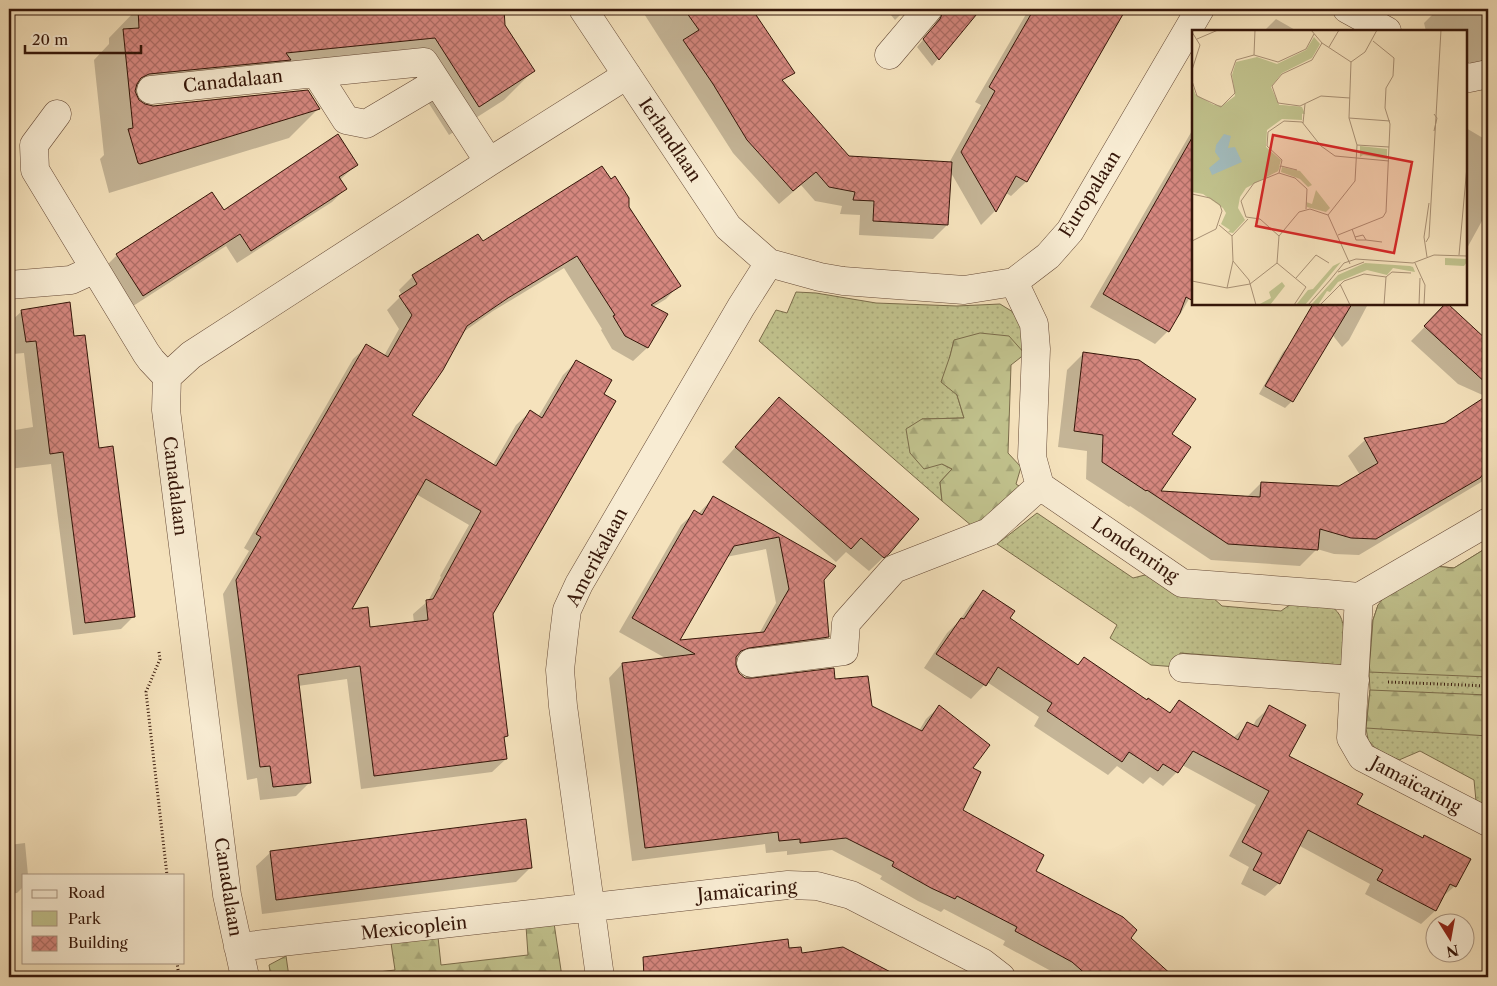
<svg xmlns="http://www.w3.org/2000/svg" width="1497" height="986" font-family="'Libre Caslon Text',serif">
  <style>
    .green { fill: url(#green-dots); stroke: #7b6c4b }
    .forest { fill: url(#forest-firs); stroke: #7b6c4b }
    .shadow { fill: #0003; fill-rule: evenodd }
    .building { fill: url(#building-cross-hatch); stroke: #351609; fill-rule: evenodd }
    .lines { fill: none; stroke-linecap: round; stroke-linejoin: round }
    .minor-casing { stroke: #654936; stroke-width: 29 }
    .path { stroke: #351609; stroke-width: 3; stroke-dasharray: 1 2.5; stroke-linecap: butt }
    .minor { stroke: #f8ecd3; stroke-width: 28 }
    .labels { text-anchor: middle; stroke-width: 4.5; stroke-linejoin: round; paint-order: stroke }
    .street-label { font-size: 18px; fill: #351609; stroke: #f8ecd3 }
    .inset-road { fill: none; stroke: #a89074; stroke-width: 1 }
    .view { fill: #d62828; fill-opacity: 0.15; stroke: #d62828; stroke-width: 2.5 }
    .inset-edge { fill: none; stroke: #351609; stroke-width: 2.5 }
  </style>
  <defs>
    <pattern id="green-dots" width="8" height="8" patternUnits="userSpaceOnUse" patternTransform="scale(1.25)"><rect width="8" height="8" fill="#c1c28d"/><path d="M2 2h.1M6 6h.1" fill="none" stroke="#a6a678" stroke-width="1.8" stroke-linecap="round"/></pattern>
    <pattern id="forest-firs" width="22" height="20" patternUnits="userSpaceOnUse" patternTransform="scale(1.25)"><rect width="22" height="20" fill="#c1c28d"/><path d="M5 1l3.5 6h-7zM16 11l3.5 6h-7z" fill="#a6a678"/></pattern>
    <pattern id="building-cross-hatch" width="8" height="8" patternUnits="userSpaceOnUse" patternTransform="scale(1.25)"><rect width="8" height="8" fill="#d5877f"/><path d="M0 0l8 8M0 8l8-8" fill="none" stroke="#ae6d66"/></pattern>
  </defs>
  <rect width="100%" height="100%" fill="#f5e2bc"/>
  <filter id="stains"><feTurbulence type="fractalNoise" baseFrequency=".004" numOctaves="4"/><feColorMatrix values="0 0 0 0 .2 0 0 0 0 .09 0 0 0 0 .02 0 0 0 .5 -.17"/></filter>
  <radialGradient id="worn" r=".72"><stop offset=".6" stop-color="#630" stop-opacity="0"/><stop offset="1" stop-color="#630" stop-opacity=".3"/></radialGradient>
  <path class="green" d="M796,292l20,1 60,10 81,3 43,-2 13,8 11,20 1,22 -71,-13 -4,15 7,39 7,23 -42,1 20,45 10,5 -12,13 2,19 -183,-160 17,-31 11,3z
    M1037,513l96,65 16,-4 62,22 11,10 59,5c14,-10 14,-10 32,-9 39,2 31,35 29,63l-162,-12 -3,14 -26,-2 -41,-27 7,-13 -120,-81z
    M1488,547v260l-12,-6 -2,-21 -54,-29 -21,9 -23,-11 -8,-9 -2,-12 4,-38 -1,-18 4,-52 5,-15 56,-39 20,2z"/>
  <path class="forest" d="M980,333l29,3 16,18 -14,11 -3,88 13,14 -5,17 6,4 -7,11 -43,27 -30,-25 -2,-19 12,-13 -10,-5 -18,5 -14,-16 -4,-24 16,-10 42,-1 -7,-23 -16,-13 9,-26 4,-16z
    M1488,547v130l-119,-5 4,-52 5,-15 7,-9 49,-30 20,2z
    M1370,690l118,5v41l-122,-8z
    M554,923l8,54h-225l58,-7 -4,-27 47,-6 3,28 87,-10 -2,-29z
    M286,956l3,21h-18l-2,-12z"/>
  <path class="shadow" d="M137,9h329l2,21 65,41 -29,29 -55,35 -44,-69 -145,23 -121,12 6,5 8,1 166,1 -30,30 -180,55 -9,-34 4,-4 -10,-95 15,-16v-6z
    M641,9h99l17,26 13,36 79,87 100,5 32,-58 -6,-3 54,-93h96l-99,173 -15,14 -5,-3 -11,18 -14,14 -31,-54 -3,54 -14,14 -74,-4 1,-20 -20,-1 2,-8 -27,-5 -14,-16 -22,19 -46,-51z
    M886,9h20l-11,11z
    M934,9h46l-48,57 -15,-19 16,-19 4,-8 -1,-8z
    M1438,9h50v64l-22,6v-48h-40l-2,-8z
    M1276,19l21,12h-33z
    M1466,128l22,13v69l-22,40z
    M1193,129v163l-12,21 -6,7 -7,11 -13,13 -65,-37z
    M356,165l-16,15 5,9 -13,13 -95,61 -11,-17 -96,62 -26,-40 13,-13 106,-44z
    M628,207l51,78 -13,14 -13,8 13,8 -19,33 -14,13 -21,-12 -11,-19 1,-1 -38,-61 -71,43 -31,22 -52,82 83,50 23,-40 14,-13 8,5 25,-42 14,-14 -86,253 16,122 -4,3 3,20 -14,13 -131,17 -14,-110 -49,7 12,96 -14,14 -36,4 -3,-22 -10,2 -24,-186 26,-43 -5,-3 109,-189 14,-13 17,10 15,-27 -12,-19 15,-15 -3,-5 14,-14 65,-40 4,6zM416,494l53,31 -29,51 1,1 -13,24 -15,13 1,9 -45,5 -20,-18z
    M1327,304h41l-19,36 -7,7 -23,-29z
    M1447,304l41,38v136l-129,77 -25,-1 -17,-5 -17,17 -89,-6 -81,-54 -1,1 -43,-28 1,-28 -29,-4 9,-77 16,-16 87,81 -11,57 88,5 14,-14 78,5 21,-13 -12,-19 17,-16 80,-16 42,-27 -29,-13 -47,-43z
    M22,311l51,27 61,278 -13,13 -48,6 -22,-171 -42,5v-38l24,-4 -9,-74 -11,1 -4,-31z
    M1290,345l2,56 -7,7 -26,-14 24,-42z
    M779,399l109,154 -19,18 -23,-19 -10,10 -114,-100z
    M713,498l121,68 -12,13 6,58 -13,13 -80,10 3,14 7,5 89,2 36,26 49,24 7,-12 14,-13 31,62 -10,43 73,60 95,67 43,39h-110l-59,-32 2,-4 -61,-32 -3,3 -23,-11 -38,-22 2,-3 -50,-26 -45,5v-4l-21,2 -1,-9 -133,17 -23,-183 13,-14 45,-5 -48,-27 62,-107 14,-13 3,2zM766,549l10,54 -17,31 -82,7 49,-84z
    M984,591l24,27 69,48 91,47 11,-11 55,35 14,-13 5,2 3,-6 14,-13 18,50 68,48 66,34 3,-3 30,50 -15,13 -5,12 -14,13 -56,-30 5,-10 -72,-39 -19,38 -14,13 -24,-12 8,-17 -20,-11 27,-51 -74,-40 -5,7 -14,14 -13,-9 -7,7 -26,-18 -9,9 -74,-49 5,-9 -52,-35 -16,17 -47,-31 23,-35 13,-13 10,-15z
    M9,602h2l4,29 -6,6z
    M25,843l3,32h-4v11l-7,7 -8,1v-49z
    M271,852l259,16 -14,14 -254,32 -6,-48z
    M788,949l13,6 17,-3 3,25h-173l23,-22z"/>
  <path class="building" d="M138,9h366l1,16 30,46 -56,36 -44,-69 -149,15 5,7 -142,14 -8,4 -4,6 -2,7 4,9 6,4 8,2 155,-16 12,19 -180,55 -2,-1 -10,-34 5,-1 -10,-99 16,-1z
    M684,9h68l43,64 -13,7 67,76 103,6 -4,63 -75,-4 1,-20 -21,-1 2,-8 -26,-5 -13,-15 -23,19 -46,-51 -34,-56 -30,-44 16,-10z
    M943,9h38l-42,51 -16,-21 17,-20 3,-7z
    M1034,9h92l-99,173 -11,-6 -20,36 -35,-60 34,-61 -6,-4z
    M338,134l20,31 -19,12 8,12 -96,62 -11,-17 -97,62 -27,-42 96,-62 12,18z
    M1193,136v165l-7,-4 -6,16 -11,19 -66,-38z
    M602,166l9,13 4,-3 14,22v9l52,79 -30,19 17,9 -20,34 -23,-12 -12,-20 2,-1 -38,-59 -69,42 -41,28 -24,44 -31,45 84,51 34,-56 12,8 34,-58 36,20 -8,14 12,7 -123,213 15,122 -4,1 3,22 -133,17 -14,-110 -62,9 13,108 -38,4 -3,-21 -10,1 -24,-187 25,-43 -5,-3 110,-190 22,13 24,-42 -13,-19 18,-12 -5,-9 66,-41 5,7zM426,479l55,32 -48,88 -7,1 2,20 -58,7 -2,-20 -16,2z
    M70,302l4,34 11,-1 14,113 14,-2 22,171 -50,6 -22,-171 -13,2 -14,-113 -10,1 -5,-32z
    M1313,304h39l-59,98 -28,-16z
    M1445,304h3l40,37v44l-64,-59z
    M1083,352l56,8 57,39 -24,35 19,13 -30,44 99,6 1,-15 78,4 39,-23 -14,-25 81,-15 43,-28v73l-8,10 -104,61 -25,-1 -31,-9 -2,21 -90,-6 -81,-54 -1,1 -44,-29 1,-27 -29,-4z
    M779,397l140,122 -30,35 -5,4 -23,-20 -10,11 -116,-102z
    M713,496l123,70 -12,14 5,57 -80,11 -8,3 -5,6v8l3,8 6,5h8l81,-10 1,11 33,-3 4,30 50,25 17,-26 51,40 -17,23 8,4 -18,38 81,45 -8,16 87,46 14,13 -6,8 43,39h-85l-17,-15 -57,-31 2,-4 -60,-31 -2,3 -24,-11 -39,-22 2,-4 -48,-24 -46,5v-4l-21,2 -1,-9 -133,16 -23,-185 73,-9 -63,-36 62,-108 8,5zM779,537l10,52 -25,43 -84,8 54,-94z
    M983,590l32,21 -5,7 68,47 6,-8 63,43 1,-2 22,15 9,-13 59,40 9,-18 11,5 11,-22 37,20 -17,31 74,38 -6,10 66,34 1,-3 47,24 -15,28 -6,-3 -14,27 -59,-31 6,-10 -75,-40 -28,54 -27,-14 9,-17 -20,-11 27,-51 -76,-40 -15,22 -15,-9 -5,7 -29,-19 -7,10 -75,-51 5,-8 -54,-36 -12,19 -50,-32 25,-36 3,1z
    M526,819l6,49 -256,32 -6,-49z
    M788,939l1,9 12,-1 1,6 41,-6 57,30h-256l-1,-20z"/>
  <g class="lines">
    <g class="minor-casing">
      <path id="minor" d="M583,9l145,218 41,36 51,14 23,4 121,9 50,-8 34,-26 22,-25 130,-222
        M1347,9l40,22
        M889,55l39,-46
        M1466,77l3,1 19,-4
        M437,82l-71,42 -20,-4 -30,-47 108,-11 65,100
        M151,90l165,-17
        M57,114l-23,31 1,25 111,183 5,7 16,17
        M1014,282l20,42 2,25 -4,108 8,29 142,97 145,11 32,3 129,-75
        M9,285l62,-5 24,-11
        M1359,597l-8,141 11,19 126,65
        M751,663l93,-12 2,-28 48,-54 95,-37 51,-46
        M1183,668l172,12
        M238,947l550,-62 29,1 34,9 132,68 18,14
        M245,977l-18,-82 -61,-485 1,-33 24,-22 298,-193 138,-87
        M600,977l-37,-271 -3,-36 4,-36 3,-24 12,-26 162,-277 28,-44"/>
    </g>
    <path class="path" d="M159,652l1,7 -14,33 21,183
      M1388,682l100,4
      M177,962l2,15"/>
    <use href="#minor" class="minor"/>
  </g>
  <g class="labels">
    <g class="street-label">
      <text transform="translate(233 81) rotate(-6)" y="6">Canadalaan</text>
      <text transform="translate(670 140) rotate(56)" y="6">Ierlandlaan</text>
      <text transform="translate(1090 194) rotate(-58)" y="6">Europalaan</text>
      <text transform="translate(175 486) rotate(83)" y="6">Canadalaan</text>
      <text transform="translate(1135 550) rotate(34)" y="6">Londenring</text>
      <text transform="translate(597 557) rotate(-62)" y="6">Amerikalaan</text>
      <text transform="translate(1416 785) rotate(28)" y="6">Jamaïcaring</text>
      <text transform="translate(228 887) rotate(81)" y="6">Canadalaan</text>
      <text transform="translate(747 891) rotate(-5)" y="6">Jamaïcaring</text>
      <text transform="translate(414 928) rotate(-6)" y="6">Mexicoplein</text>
    </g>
  </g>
  <g transform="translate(1192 30)">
    <rect width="275" height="275" fill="#f5e2bc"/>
    <path d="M122,7l6,7 -8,14 -30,15 -11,14 8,18 23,2v13l-20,-1 -15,11 -1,17 15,13 -3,11 -32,17 -6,9 -2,11 7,12 -12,13 -5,-1 2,-2 -9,-6 5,-11 -3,-5 -20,-14 -11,-2v-108l3,10 24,14 16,-12 -3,-21 4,-13 21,-5 20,7 29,-14zM90,137l18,4 12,14 -4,2 -8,-8 -19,-7zM124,160l14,18 -4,4 -19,-5 -1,-5 6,2zM149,232l-36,43h-9l12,-15 5,-1 20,-23zM173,233l45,3 3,1 2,5 -22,-4 -6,7 -20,-5 -29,12 -8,10 -3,-1 -9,14h-7l27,-30zM90,252l3,4 -15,19h-12l13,-7 -2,-6z" fill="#c1c28d"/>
    <path d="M49,33l7,3v17l-5,6 -4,-2 -4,-18zM1,58l2,6 13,10 16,2 14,11 -13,1 -33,-9zM69,60l9,4 -4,21 -10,-9zM80,63l7,12 23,2 3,7 -28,-3 -10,4zM168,116l27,3v10l-24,-4 -3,2zM50,128l4,2 -3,7 -24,22 -11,-4 -5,-14 12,5 25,-12zM65,131l23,5 -2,5 -18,8 -7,-3zM253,228l22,1v3l-3,4 -19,-1z" fill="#c1c28d"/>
    <path d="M51 45a9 9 0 1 1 18 0a9 9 0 1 1-18 0Z" fill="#c1c28d"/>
    <path d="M32,104l7,2 -3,12 7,-1 7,15 -30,13 -3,-7 11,-9 -5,-7 1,-7z" fill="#a2bbbc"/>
    <path class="inset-road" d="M119,0l11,13 29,19M0,2l8,13 -8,25M5,9l21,-9M130,13l-10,17 -30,14 -10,12 6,17 22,3 21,-10 29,2M137,17l10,-17M62,25l1,-25M159,32l14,-10 12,-22M0,51l5,15 24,11 14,-14 -4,-19 5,-14 18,-5 24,7 28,-13 8,-15M157,88l41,3M111,93l2,-19M242,101l3,-13 -3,-4M165,115l32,2M89,136l16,4M87,143l3,-13 -15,-14 1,-14 16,-11 18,1 19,24 14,10 54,5M0,164l18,4 10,7 2,6 -6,18 -24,12M136,185l27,-34 2,-36 -8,-27 2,-56M136,185l22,49M27,195l13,11M160,199l3,8 1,3h10l-3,-5 -8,2M146,205l45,-18 3,-5 4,-88 -5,-16 1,-20 7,-12 1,-18 -21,-17M87,206l-19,-17 -14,-2 -5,-16 13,-18 25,-10 16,5 12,11 -1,20M174,210l16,2M234,212l3,-5 12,-207M267,225l8,-89M235,227l-3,-20 5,-34M41,231l-1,-25 16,-17M85,233l29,24 -12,18M223,233l10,22 -1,20M146,242l26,-10M194,247l6,-5 19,1M104,248l20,-23 13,8M138,250l14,-17 12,-4 57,4 21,-8 33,1M0,251l35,7 23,-4 27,-21 2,-27 20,-24 11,-3 18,6M148,254l10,21M35,258l6,-27 16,19 7,25M116,275l23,-26M128,275l24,-24 20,-7 22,3M192,275l2,-28M227,275l1,-27"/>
    <path class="view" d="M81,105l139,27 -18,91 -138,-27z"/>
    <rect width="275" height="275" class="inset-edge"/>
  </g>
  <rect width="1497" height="986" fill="none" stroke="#f5e2bc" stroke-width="30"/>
  <rect x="10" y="10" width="1477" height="966" fill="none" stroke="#351609" stroke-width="2.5"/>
  <rect x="15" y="15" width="1467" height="956" fill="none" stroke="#351609"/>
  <rect x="22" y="874" width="162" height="90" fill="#f8ecd3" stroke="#aa9682"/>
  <rect x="32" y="890" width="25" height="8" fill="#f8ecd3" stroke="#aa9682"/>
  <text x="68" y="898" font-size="15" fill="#351609">Road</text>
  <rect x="32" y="911" width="25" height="15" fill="#c1c28d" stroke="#aa9682"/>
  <text x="68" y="924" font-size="15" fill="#351609">Park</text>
  <rect x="32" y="936" width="25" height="15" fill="url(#building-cross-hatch)" stroke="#aa9682"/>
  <text x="68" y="948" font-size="15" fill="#351609">Building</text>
  <g transform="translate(1450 938) rotate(169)"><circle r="24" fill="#f8ecd3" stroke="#aa9682"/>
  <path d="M0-4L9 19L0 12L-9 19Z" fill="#8f2418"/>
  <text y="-8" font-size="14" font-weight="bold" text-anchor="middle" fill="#351609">N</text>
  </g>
  <path d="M25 45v8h116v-8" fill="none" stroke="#351609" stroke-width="2.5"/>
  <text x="32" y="45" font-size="15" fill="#351609" stroke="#f8ecd3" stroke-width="4" paint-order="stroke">20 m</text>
  <rect width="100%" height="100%" filter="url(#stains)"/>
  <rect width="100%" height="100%" fill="url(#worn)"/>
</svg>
